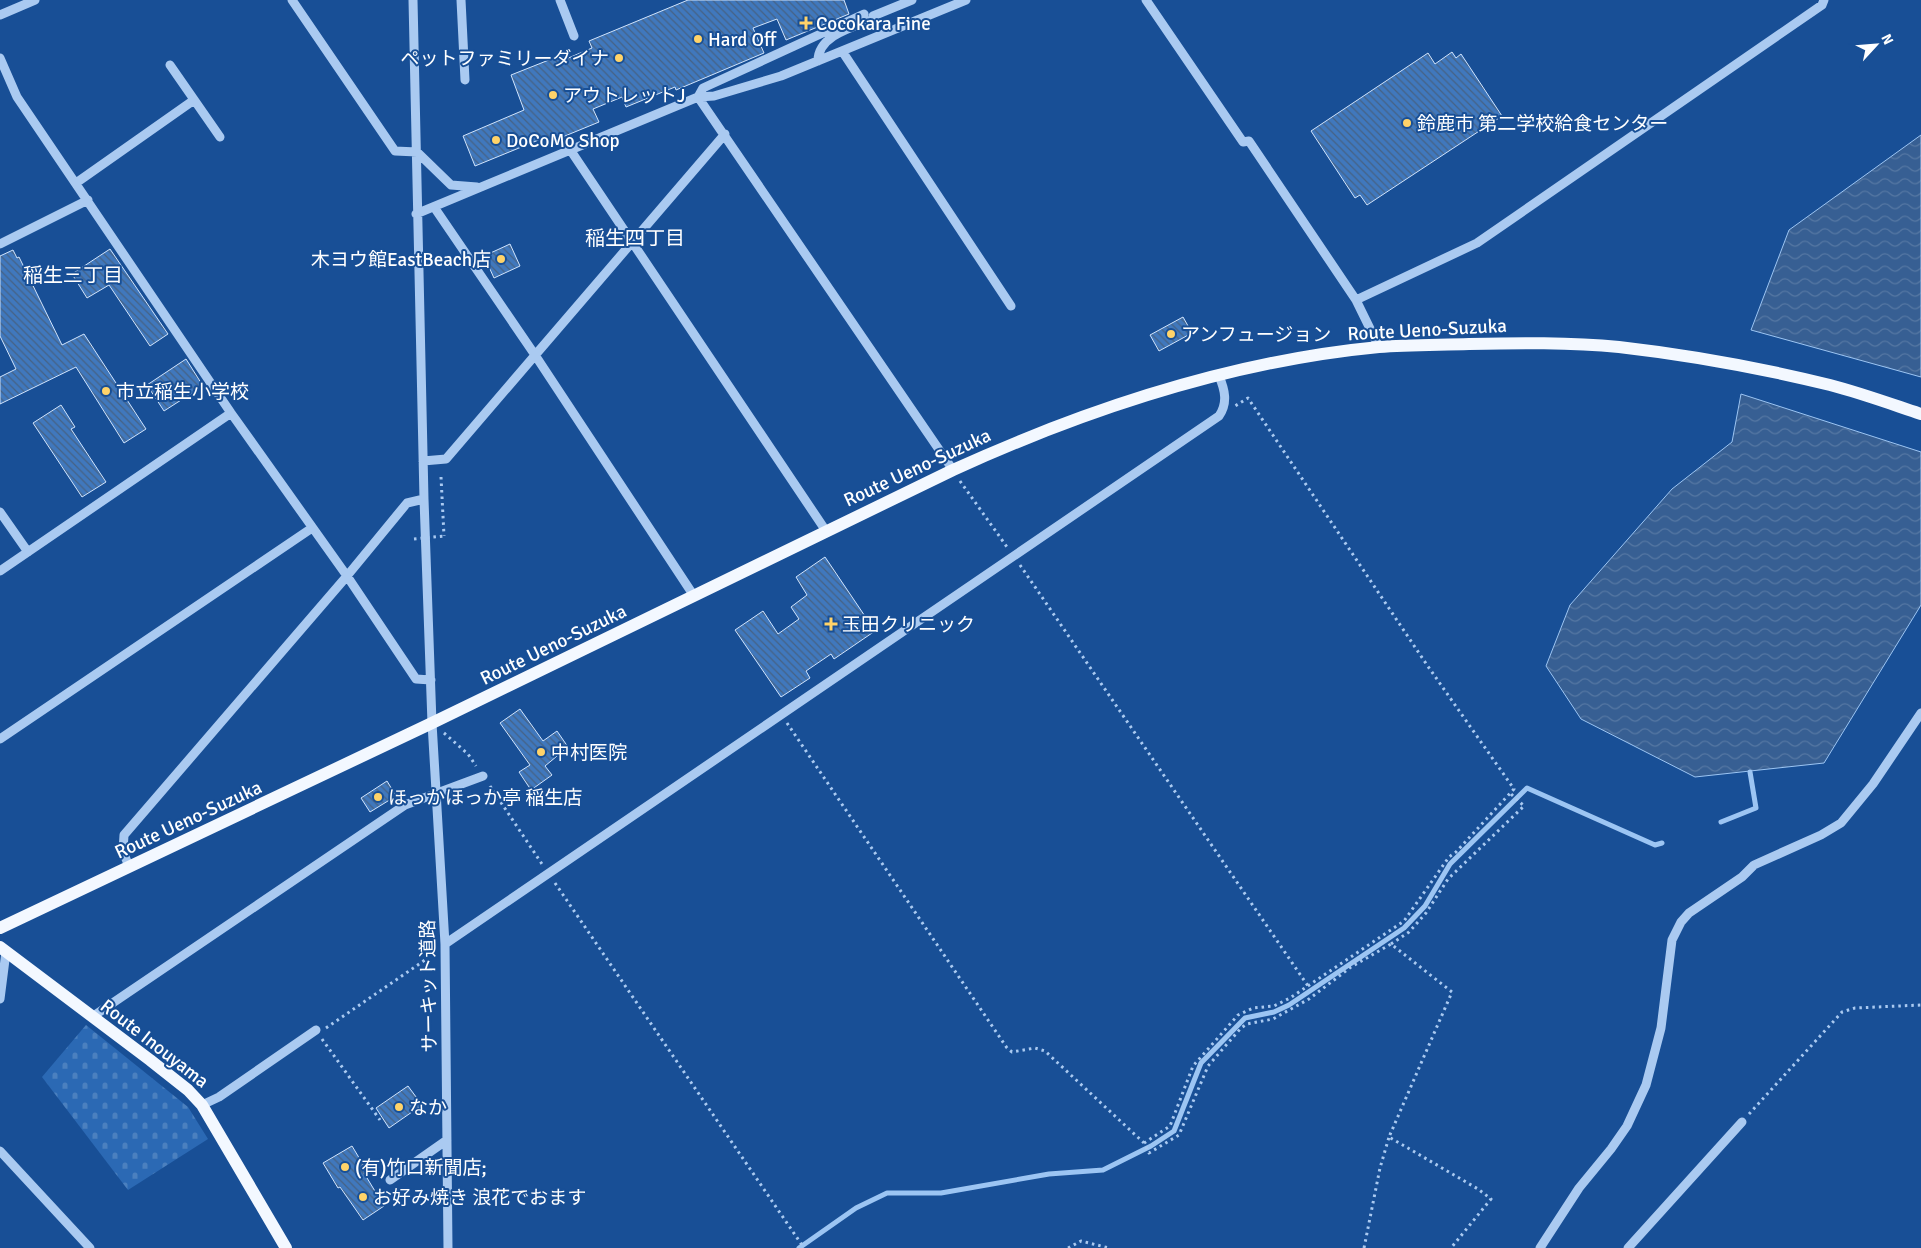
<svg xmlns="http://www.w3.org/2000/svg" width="1921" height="1248" font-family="Signika,'Noto Sans JP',sans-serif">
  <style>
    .cemetery { fill: url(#cemetery-stones) }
    .water { fill: url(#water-waves); stroke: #9cc5f3 }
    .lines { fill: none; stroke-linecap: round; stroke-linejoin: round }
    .stream { stroke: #9cc5f3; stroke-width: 5 }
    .building { fill: url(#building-back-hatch); stroke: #d1e4fc }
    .path { stroke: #aacaf1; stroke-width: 3; stroke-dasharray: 2.5 4; stroke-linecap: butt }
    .minor { stroke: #aacaf1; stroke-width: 9 }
    .major { stroke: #f3f8ff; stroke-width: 12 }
    .path-bridge { stroke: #aacaf1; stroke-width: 3; stroke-dasharray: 2.5 4; stroke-linecap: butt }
    .poi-dot { fill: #ffd369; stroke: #184f96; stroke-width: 2 }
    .labels { text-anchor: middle; stroke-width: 4; stroke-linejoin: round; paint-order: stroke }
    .poi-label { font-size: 19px; fill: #fff; stroke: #184f96; text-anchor: start }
    .street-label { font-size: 19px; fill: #fff; stroke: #184f96 }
    .neighbourhood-label { font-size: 20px; fill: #fff; stroke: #184f96 }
  </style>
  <defs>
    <pattern id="cemetery-stones" width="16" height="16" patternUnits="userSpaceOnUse" patternTransform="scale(1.25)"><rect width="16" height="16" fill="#2b69b4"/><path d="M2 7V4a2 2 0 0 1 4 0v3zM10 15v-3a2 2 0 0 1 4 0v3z" fill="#4b80bf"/></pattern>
    <pattern id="water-waves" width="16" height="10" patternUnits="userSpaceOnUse" patternTransform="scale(1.25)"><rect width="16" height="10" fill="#375f93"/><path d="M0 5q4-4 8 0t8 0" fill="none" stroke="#5577a3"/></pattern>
    <pattern id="building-back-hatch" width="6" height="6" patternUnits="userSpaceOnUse" patternTransform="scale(1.25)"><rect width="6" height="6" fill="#4078bd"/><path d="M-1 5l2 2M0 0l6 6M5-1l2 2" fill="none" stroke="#466284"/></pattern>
  </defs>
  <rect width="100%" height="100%" fill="#184f96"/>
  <path class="cemetery" d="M86,1025l102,82 20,32 -80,51 -86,-113z"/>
  <path class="water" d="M1921,135v242l-170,-47 38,-100z
    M1741,394l180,58v153l-97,158 -129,14 -114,-58 -35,-53 24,-61 102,-116 60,-47z"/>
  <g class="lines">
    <path class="stream" d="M1721,822l35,-14 -6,-36
      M799,1248l57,-40 31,-15h54l108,-19 54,-4 48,-24 23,-15 27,-68 44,-45 29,-6 15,-7 115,-77 21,-22 25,-42 77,-76 128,57 7,-2"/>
  </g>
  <path class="building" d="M688,0h156l5,14 -63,26 -9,-21 -24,9 11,25 -88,37 -1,-3 -49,20 -4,-10 -29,12 6,13 -56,23 -2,-6 -66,27 -12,-30 61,-26 -13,-35 53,-21 2,5 26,-11 -3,-7z
    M1452,52l4,6 5,-4 41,62 -135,89 -7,-10 -5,3 -44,-67 117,-78 7,11z
    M510,244l10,22 -26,12 -10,-22z
    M110,249l58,85 -18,12 -41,-61 -22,13 -15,-24z
    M13,250l4,8 2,-1 43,88 22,-11 62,95 -22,14 -48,-76 -76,37v-27l16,-8 -16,-33v-80z
    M1183,317l9,16 -33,18 -9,-16z
    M186,359l17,27 -39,25 -17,-26z
    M61,405l14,22 -4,2 35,53 -24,15 -49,-74z
    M825,557l50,74 -41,28 -3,-5 -25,17 4,7 -29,19 -46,-67 28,-19 15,23 21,-15 -8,-12 16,-12 -11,-18z
    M520,709l23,32 14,-10 11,16 -23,19 7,9 -21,15 -12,-18 11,-7 -30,-42z
    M387,781l9,15 -26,16 -9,-14z
    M408,1086l14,19 -33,23 -13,-20z
    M352,1146l15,25 -3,2 20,33 -21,14 -23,-33 -2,1 -15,-25z"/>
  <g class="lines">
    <path class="path" d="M441,477l3,59
      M960,481l47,66
      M1020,565l288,421
      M787,723l220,325 5,4 23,-4 10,3 99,92 5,10 30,-18 29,-69 33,-38 6,-4 26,-5 36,-20 42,-32 40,-23 61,48 -63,145 89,52 13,10 -40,49
      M444,733l24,21 8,12
      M490,786l52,78
      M555,883l249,365
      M1391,944l18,-12 17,-19 22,-34 76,-73 -13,-12
      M326,1028l99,-68
      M322,1039l58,81
      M1749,1114l93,-102 13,-4 66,-3
      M1144,1143l26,-17 23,-60 45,-51 15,-7 21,-2 16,-8 114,-77 45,-64 7,-5 58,-63 -87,-124 -179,-267 -13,8
      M1068,1248l13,-7 28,7
      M1364,1248l16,-80 9,-31"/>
    <path class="minor" d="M292,0l103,151 22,1 34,33 26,2
      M413,0l11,499 8,224 13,221 3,304
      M461,0l4,80
      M560,0l14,36
      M1146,0l97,142 6,-1 107,159
      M0,15l35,-15
      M873,16l39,-16
      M842,51l169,255
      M0,58l17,39 214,316 116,163 69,103 15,1
      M818,61c0,-26 36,-34 56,-42
      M170,65l50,72
      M698,97l255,373
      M698,97l5,-9 161,-74
      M571,151l255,380
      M76,183l118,-83
      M434,207l101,148 159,241
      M416,214l282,-117 16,-1 67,-20 185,-76
      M0,244l88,-44
      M1379,347l-23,-47 121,-57 345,-238 2,-5
      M423,461l23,-2 279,-325
      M0,512l28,40
      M0,571l231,-158
      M0,739l312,-211
      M129,867l-6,-16 1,-16 223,-259 60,-73 17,-4
      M445,944l774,-528c9,-13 6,-26 0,-40
      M0,999l6,-47
      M92,1017l313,-212 78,-29
      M202,1105l17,-8 97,-67
      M0,1151l90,97
      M390,1180l57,-40
      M1540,1248l39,-60 32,-39 16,-23 19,-41 15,-57 11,-88 9,-18 8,-9 53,-36 12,-12 67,-30 20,-12 32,-39 48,-71
      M1628,1248l114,-126"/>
    <path class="major" d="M0,928l432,-205 521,-253c134,-61 278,-109 426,-123 29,-2 60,-2 90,-3 50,-1 100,-2 150,3 70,8 142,21 211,38 31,8 61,19 91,29
      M0,947l150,113 38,30 14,15 84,143"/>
    <path class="path-bridge" d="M414,539l30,-3"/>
  </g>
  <g class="poi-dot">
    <path d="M803.5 15.5h5v5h5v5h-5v5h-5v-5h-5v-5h5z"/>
    <circle cx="698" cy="39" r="5"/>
    <circle cx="619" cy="58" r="5"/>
    <circle cx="553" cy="95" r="5"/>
    <circle cx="1407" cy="123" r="5"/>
    <circle cx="496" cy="140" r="5"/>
    <circle cx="501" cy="259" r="5"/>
    <circle cx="1171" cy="334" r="5"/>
    <circle cx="106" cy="391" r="5"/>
    <path d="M828.5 616.5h5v5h5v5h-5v5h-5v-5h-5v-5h5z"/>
    <circle cx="541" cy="752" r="5"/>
    <circle cx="378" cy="797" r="5"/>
    <circle cx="399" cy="1107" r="5"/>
    <circle cx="345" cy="1167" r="5"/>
    <circle cx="363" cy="1197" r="5"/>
  </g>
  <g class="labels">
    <g class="poi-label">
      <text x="816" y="30">Cocokara Fine</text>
      <text x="708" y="46">Hard Off</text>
      <text x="609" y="65" text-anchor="end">ペットファミリーダイナ</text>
      <text x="563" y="102">アウトレットJ</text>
      <text x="1417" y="130">鈴鹿市 第二学校給食センター</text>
      <text x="506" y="147">DoCoMo Shop</text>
      <text x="491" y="266" text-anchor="end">木ヨウ館EastBeach店</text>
      <text x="1181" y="341">アンフュージョン</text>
      <text x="116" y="398">市立稲生小学校</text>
      <text x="842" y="631">玉田クリニック</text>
      <text x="551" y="759">中村医院</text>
      <text x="388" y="804">ほっかほっか亭 稲生店</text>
      <text x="409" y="1114">なか</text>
      <text x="355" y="1174">(有)竹口新聞店;</text>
      <text x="373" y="1204">お好み焼き 浪花でおます</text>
    </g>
    <g class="street-label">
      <text transform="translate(1427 329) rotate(-3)" y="7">Route Ueno-Suzuka</text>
      <text transform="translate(917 467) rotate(-25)" y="7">Route Ueno-Suzuka</text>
      <text transform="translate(553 644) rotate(-26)" y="7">Route Ueno-Suzuka</text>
      <text transform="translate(188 819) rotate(-25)" y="7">Route Ueno-Suzuka</text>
      <text transform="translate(428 986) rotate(-91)" y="7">サーキット道路</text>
      <text transform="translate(155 1043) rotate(38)" y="7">Route Inouyama</text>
    </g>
    <g class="neighbourhood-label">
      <text x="635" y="245">稲生四丁目</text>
      <text x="73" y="282">稲生三丁目</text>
    </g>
  </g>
  <g transform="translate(1876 45) rotate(64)" stroke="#184f96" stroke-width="4" paint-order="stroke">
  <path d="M0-4L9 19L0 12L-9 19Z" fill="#ffffff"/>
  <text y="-8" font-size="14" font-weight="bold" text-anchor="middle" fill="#ffffff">N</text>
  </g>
</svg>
